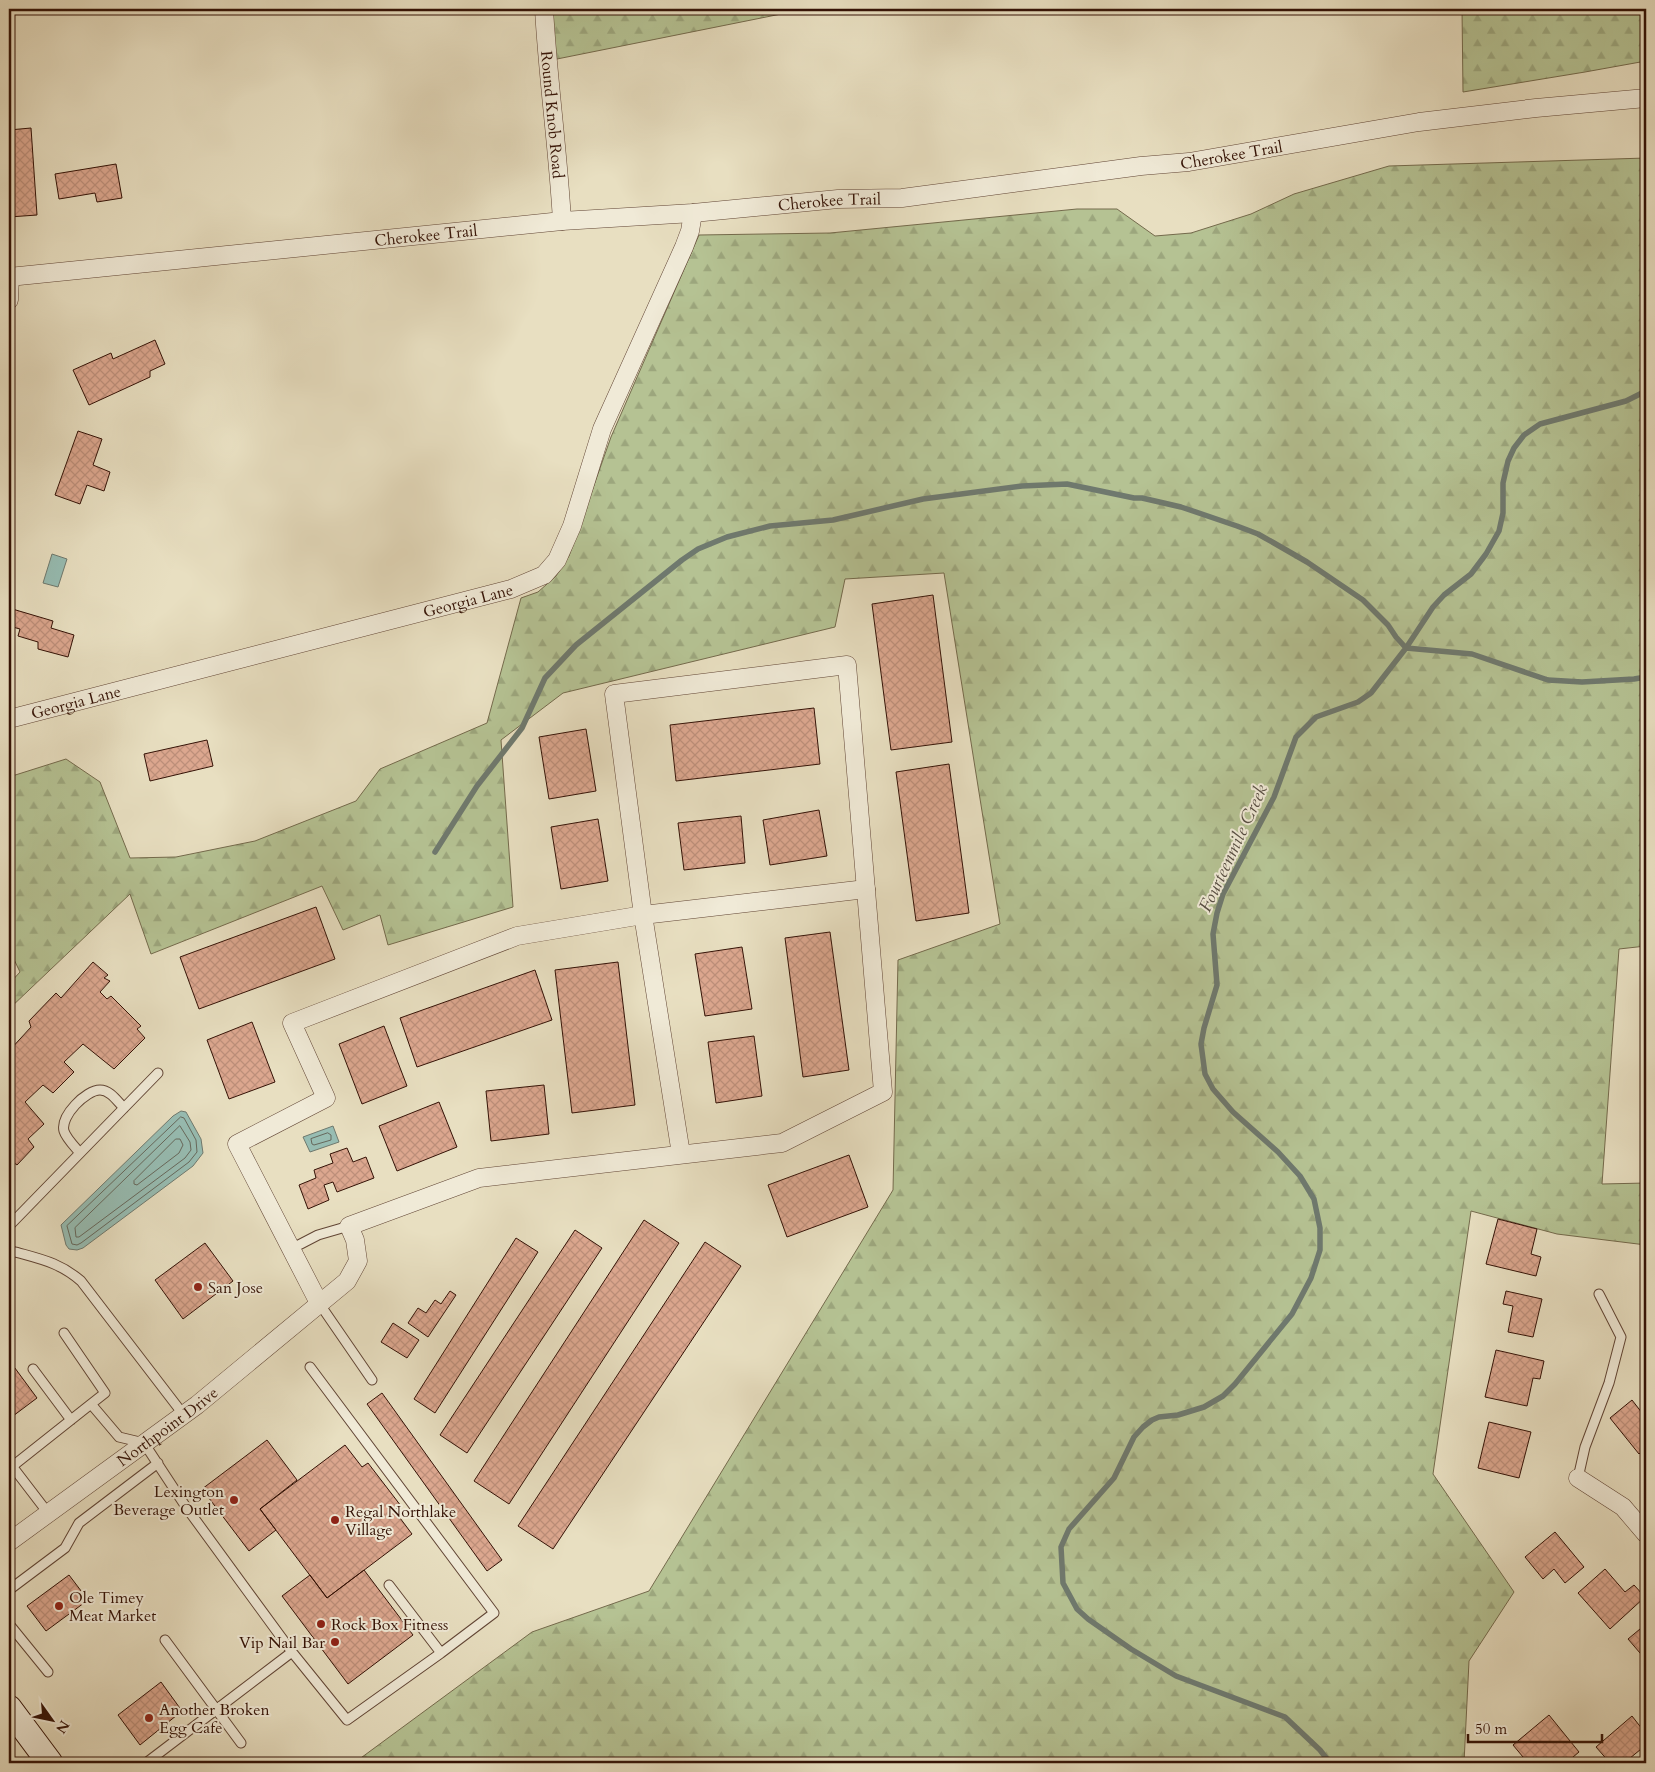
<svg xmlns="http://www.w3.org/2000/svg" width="1655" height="1772" font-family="Cardo,serif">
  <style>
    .forest { fill: url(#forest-firs); stroke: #746a4c }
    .water { fill: #97bdb3; stroke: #6f796e }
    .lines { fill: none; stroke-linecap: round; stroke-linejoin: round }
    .shore { stroke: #66685c; stroke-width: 1 }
    .stream { stroke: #6f796e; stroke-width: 5.5 }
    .building { fill: url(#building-cross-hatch); stroke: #341206 }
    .lane-casing { stroke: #614535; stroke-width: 11 }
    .street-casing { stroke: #614535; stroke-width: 19 }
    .secondary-casing { stroke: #341206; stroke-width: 27 }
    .lane { stroke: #f0ead7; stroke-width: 9 }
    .street { stroke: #f0ead7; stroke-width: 18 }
    .secondary { stroke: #f0ead7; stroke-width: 25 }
    .poi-dot { fill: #8f2418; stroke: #f0ead7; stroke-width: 2 }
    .labels { text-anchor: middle; stroke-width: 4; stroke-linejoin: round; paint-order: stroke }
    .street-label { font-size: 16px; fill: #341206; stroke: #f0ead7 }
    .poi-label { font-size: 16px; fill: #341206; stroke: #f0ead7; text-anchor: start }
    .water-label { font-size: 18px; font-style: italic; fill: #574e43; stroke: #f0ead7 }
  </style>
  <defs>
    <pattern id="forest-firs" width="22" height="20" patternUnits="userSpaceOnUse" patternTransform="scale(1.25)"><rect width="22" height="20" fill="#b5c293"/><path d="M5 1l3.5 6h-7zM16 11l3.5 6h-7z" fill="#9ca67d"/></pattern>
    <pattern id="building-cross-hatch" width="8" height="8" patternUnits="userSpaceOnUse" patternTransform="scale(1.25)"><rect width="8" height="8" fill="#dca78f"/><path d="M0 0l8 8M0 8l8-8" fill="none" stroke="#bd8f7a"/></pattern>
  </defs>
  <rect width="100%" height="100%" fill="#e8dfc1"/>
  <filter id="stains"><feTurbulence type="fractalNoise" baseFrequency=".004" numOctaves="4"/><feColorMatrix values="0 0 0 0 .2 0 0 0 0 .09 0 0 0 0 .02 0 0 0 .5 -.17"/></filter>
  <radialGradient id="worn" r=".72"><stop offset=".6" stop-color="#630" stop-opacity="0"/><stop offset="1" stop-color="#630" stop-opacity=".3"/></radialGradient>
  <path class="forest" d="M544,9h262l-259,52z
    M1462,9h184v52l-61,11 -122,20z
    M1646,158v788l-27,3 -17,235 44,-1v62l-89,-11 -86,-23 -38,263 81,118 -45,69 -5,102h-1110l178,-131 117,-41 244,-401 5,-230 102,-36 -56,-351 -99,6 -10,48 -272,66 -62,47 12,167 -125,38 -8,-30 -37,15 -21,-44 -171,68 -21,-60 -121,115v-25l11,-12 -11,-23v-172l57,-18 34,23 30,76 46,-1 79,-16 101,-40 24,-32 107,-46 34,-125 17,-6 18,-16 13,-20 42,-119 88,-202 131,-2 247,-24h40l38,27 36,-3 60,-19 43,-20 95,-28z"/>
  <path class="water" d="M52,554l15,5 -9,28 -15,-4z
    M181,1111l5,1 15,27 2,14 -10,13 -110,82 -6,2 -8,-1 -3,-4 -5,-20 112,-109z
    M333,1126l6,16 -29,10 -7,-15z"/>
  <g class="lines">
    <path class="shore" d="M181,1117l3,1 12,22 1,12 -8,10 -108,81 -4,2 -5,-1 -5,-18z
      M180,1126l10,16 1,8 -6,8 -106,79h-3l-1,-9z
      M328,1133l3,2v5l-17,5 -2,-1 -1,-5z
      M176,1139h4l3,6 -4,8 -42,32 -3,-1v-3z"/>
    <path class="stream" d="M435,852l42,-66 45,-58 23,-50 31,-33 106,-85 16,-11 29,-12 43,-11 63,-6 90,-21 99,-13 45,-2 67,14h8l39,9 56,19 21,8 16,9 33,19 56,38 25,25 8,12 10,11 66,6 76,26 34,2 52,-3 12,-2
      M1330,1763l-10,-13 -35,-33 -109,-41 -45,-27 -43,-30 -11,-10 -14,-26 -2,-36 8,-18 45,-51 20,-41 9,-10 9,-7 7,-3 19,-2 26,-8 19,-11 12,-12 57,-70 19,-36 9,-28v-22l-6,-29 -14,-23 -22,-24 -45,-40 -20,-23 -8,-15 -4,-30 3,-16 13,-43 -4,-51 4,-21 6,-19 51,-97 22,-60 20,-20 42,-15 13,-9 35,-45 27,-41 11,-12 27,-21 15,-20 13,-23 4,-18v-30l5,-22 6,-13 10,-13 16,-11 86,-23 20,-10"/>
  </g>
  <path class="building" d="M31,128l6,87 -28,2v-87z
    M116,164l6,34 -25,4 -2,-9 -36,6 -4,-25z
    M155,340l10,24 -15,7v6l-61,28 -16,-35 38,-17 2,6z
    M78,431l24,8 -9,26 17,7 -6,19 -17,-6 -7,19 -25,-9z
    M933,595l19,147 -61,8 -19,-146z
    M9,608l44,13 -2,7 23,7 -6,22 -30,-8v-7l-20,-6 2,-7 -11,-3z
    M814,708l6,56 -144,17 -6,-56z
    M586,729l10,62 -47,8 -10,-62z
    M207,740l6,26 -63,15 -6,-27z
    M949,764l20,149 -53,8 -20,-149z
    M819,810l8,46 -57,9 -7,-45z
    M741,816l4,47 -61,7 -6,-47z
    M598,819l10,62 -47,8 -10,-62z
    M316,907l19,52 -136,50 -19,-52z
    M830,932l19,138 -46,7 -18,-139z
    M742,947l10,62 -47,7 -10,-62z
    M93,962l15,13 -4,3 6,3 -10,11 7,7 4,-3 30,30 -4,3 8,9 -31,31 -31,-25 -19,18 10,10 -21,21 -10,-8 -18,17 19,22 -16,15 6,8 -17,18 -8,-6v-108l22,-24 -2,-6 27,-28 5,5z
    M618,962l17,143 -63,8 -17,-143z
    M535,970l17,50 -135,47 -17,-49z
    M252,1022l23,60 -46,17 -22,-59z
    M384,1026l23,60 -45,18 -23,-60z
    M754,1036l8,60 -46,7 -8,-61z
    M544,1085l5,49 -58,7 -5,-50z
    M439,1102l18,45 -60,24 -18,-45z
    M347,1148l6,14 13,-5 8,21 -37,14 -4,-10 -9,3 5,15 -21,9 -9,-24 17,-7 -2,-8 19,-7 -3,-9z
    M849,1155l19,52 -81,30 -19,-52z
    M1498,1219l39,10 -6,25 10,3 -5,19 -50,-12z
    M644,1220l35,23 -170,261 -35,-23z
    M575,1230l27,18 -135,205 -27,-18z
    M516,1238l22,14 -103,161 -21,-14z
    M705,1242l36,24 -188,283 -35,-23z
    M205,1243l28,38 -50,38 -28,-39z
    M450,1291l6,4 -28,42 -20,-14 10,-15 8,5 9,-13 6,4z
    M1506,1291l36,8 -9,38 -25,-5 5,-26 -10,-2z
    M393,1323l26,17 -12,18 -26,-16z
    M1496,1350l48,11 -4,18 -7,-1 -6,28 -42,-9z
    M9,1360l28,38 -28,21z
    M382,1393l120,167 -15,11 -120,-167z
    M1632,1400l14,18v29l-7,7 -29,-36z
    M1489,1422l42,10 -12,46 -41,-10z
    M267,1440l30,40 -37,29 16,21 -27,21 -47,-62z
    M345,1445l17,22 6,-4 33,43 -7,4 18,24 -85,64 -67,-89z
    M1555,1532l29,35 -19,16 -11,-14 -11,10 -18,-22z
    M1605,1569l20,23 9,-7 11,12 -35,32 -32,-36z
    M364,1570l49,65 -65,49 -66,-88 28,-21 17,23z
    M69,1575l19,25 -42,31 -19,-25z
    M1646,1624v36l-18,-21z
    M161,1682l21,29 -42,34 -22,-30z
    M1549,1715l30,37 -13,11h-38l-15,-18z
    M1632,1716l14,18v11l-22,18h-14l-14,-16z"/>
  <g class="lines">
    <g class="lane-casing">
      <path id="lane" d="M80,1153c-5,-6 -14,-15 -16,-22 -4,-15 22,-41 36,-41 10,0 17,11 24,18
        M9,1226l149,-153
        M9,1247l3,4c28,8 47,11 69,30l102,133
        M291,1249l27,-14 31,-9
        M319,1303l53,77
        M64,1333l41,60 -14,11
        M33,1369l38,51
        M12,1466l36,47
        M9,1469l82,-65 28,33 25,6 42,64 106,145
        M1578,1478l7,-31 24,-64 12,-46 -22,-43
        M389,1585l52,68
        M9,1590l56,-42 14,-25 79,-60
        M9,1624l39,48
        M165,1640l76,103
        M146,1763l146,-111 55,68 94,-67 53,-40 -184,-246"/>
    </g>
    <g class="street-casing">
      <g id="street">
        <path id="s1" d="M544,9c4,71 14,141 18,212"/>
        <path id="s2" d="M9,277l553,-56 131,-8 145,-14 64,-1 239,-32 48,-4 230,-40 117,-14 110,-10"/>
        <path d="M9,300l1,-24"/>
        <path id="s3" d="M9,719l502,-130 33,-14 13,-15 15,-34 30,-97 82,-182 6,-16 3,-18"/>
        <path d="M681,1154l-38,-239 223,-26"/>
        <path d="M1578,1478l45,29 23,27"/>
        <path id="s4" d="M9,1542l188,-137 150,-124 11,-20 -3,-21 -6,-14 130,-48 303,-35 101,-51 -36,-427 -233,29 29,221 -126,21 -225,87 34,75 -89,46 82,159"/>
      </g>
    </g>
    <g class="secondary-casing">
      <path id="secondary" d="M9,1708l41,55"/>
    </g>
    <use href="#lane" class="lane"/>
    <use href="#street" class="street"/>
    <use href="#secondary" class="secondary"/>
  </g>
  <g class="poi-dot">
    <circle cx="198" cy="1287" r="5"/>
    <circle cx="234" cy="1500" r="5"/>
    <circle cx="335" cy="1520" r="5"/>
    <circle cx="59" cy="1606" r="5"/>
    <circle cx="321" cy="1624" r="5"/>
    <circle cx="335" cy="1642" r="5"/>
    <circle cx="149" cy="1718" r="5"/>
  </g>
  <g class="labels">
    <g class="street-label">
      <text dy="6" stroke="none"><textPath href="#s1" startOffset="106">Round Knob Road</textPath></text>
      <text dy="6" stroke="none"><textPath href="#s2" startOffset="1229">Cherokee Trail</textPath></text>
      <text dy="6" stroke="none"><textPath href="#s2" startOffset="824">Cherokee Trail</textPath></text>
      <text dy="6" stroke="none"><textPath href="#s2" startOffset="419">Cherokee Trail</textPath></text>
      <text dy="6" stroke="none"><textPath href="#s3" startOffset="474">Georgia Lane</textPath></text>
      <text dy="6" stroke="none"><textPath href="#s3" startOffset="69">Georgia Lane</textPath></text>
      <text dy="6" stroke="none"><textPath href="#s4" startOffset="196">Northpoint Drive</textPath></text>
    </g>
    <g class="poi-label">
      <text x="208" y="1293">San Jose</text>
      <text x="224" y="1497" text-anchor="end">Lexington<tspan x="224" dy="18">Beverage Outlet</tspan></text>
      <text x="345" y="1517">Regal Northlake<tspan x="345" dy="18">Village</tspan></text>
      <text x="69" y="1603">Ole Timey<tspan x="69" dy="18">Meat Market</tspan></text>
      <text x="331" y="1630">Rock Box Fitness</text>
      <text x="325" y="1648" text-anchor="end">Vip Nail Bar</text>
      <text x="159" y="1715">Another Broken<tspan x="159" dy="18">Egg Cafe</tspan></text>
    </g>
    <g class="water-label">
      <text transform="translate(1233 848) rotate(-65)" y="6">Fourteenmile Creek</text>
    </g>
  </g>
  <rect width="1655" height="1772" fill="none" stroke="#e8dfc1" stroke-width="30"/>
  <rect x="10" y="10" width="1635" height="1752" fill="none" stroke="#341206" stroke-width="2.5"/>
  <rect x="15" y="15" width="1625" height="1742" fill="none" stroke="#341206"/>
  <g transform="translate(52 1720) rotate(123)" stroke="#f0ead7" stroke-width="4" paint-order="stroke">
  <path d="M0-4L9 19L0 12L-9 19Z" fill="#341206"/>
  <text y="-8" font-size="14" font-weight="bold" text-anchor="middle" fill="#341206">N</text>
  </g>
  <path d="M1468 1734v8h134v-8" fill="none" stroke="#341206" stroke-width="2.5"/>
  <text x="1475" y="1734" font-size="15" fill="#341206" stroke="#f0ead7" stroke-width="4" paint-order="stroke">50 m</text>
  <rect width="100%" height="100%" filter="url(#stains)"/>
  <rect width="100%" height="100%" fill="url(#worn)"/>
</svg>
